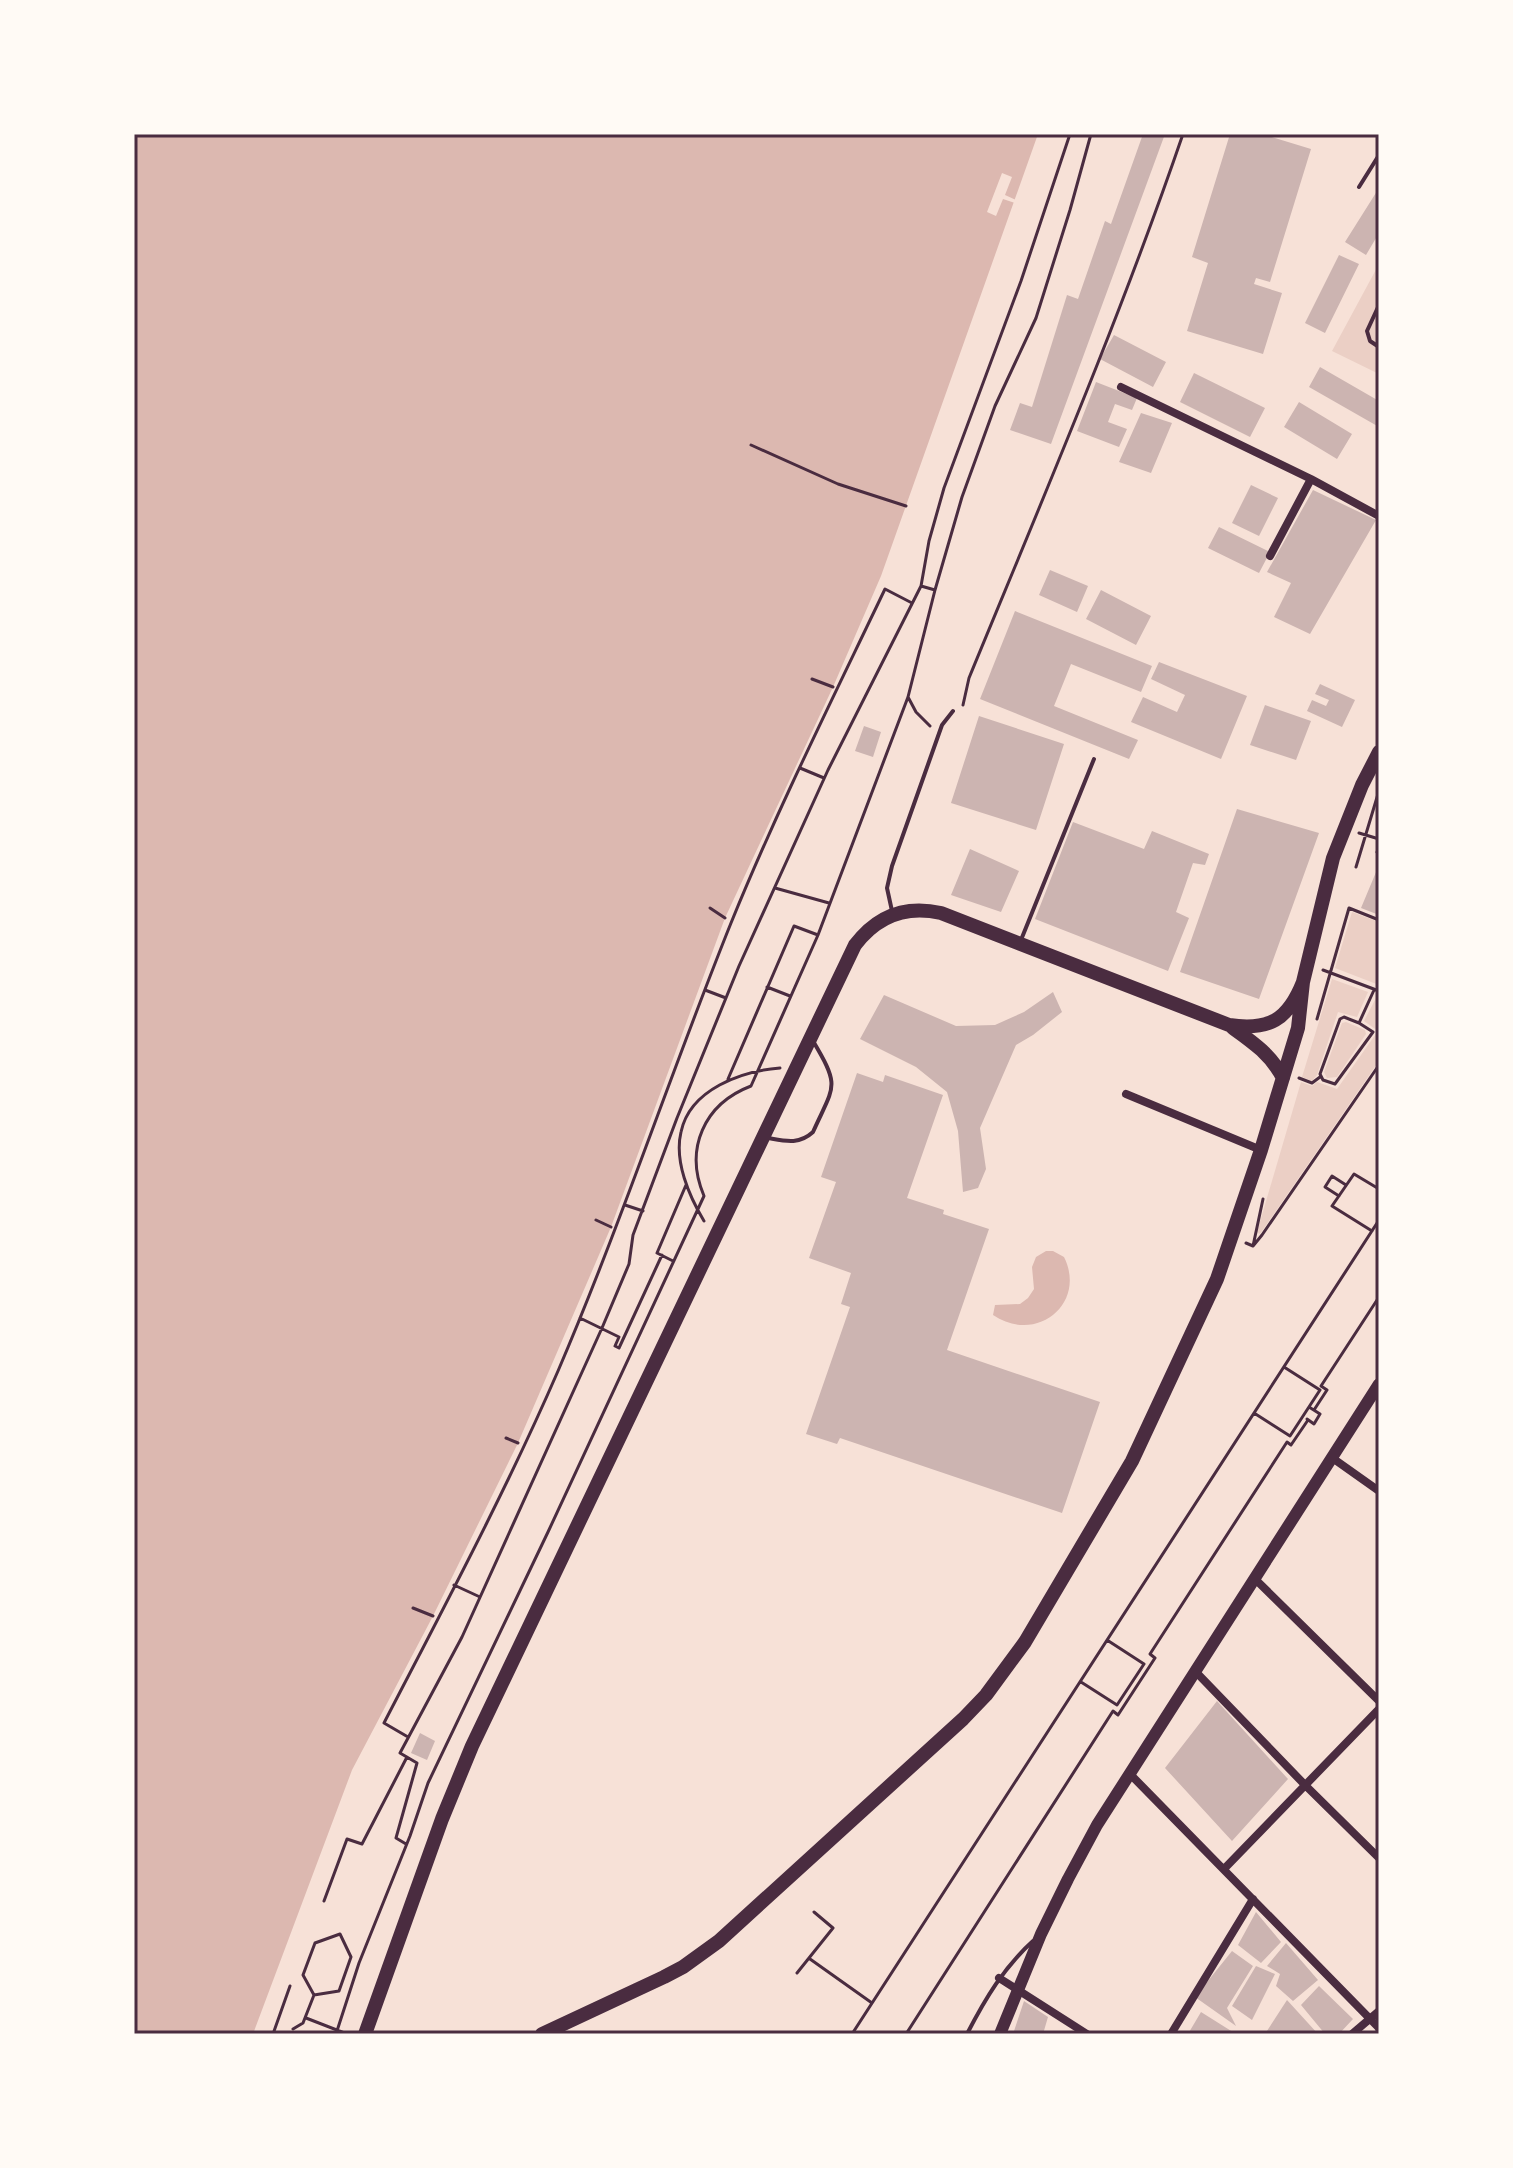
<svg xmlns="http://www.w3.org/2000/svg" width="1513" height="2168" font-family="Ubuntu,sans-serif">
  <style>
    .green { fill: #ebcfc5 }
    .water { fill: #dcb8b0 }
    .pier { fill: #f7e1d7 }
    .building { fill: #ccb4b1 }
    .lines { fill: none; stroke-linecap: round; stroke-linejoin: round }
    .path { stroke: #4a2c40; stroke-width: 3 }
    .service { stroke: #4a2c40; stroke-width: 4 }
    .minor { stroke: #4a2c40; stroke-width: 8 }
    .secondary { stroke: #4a2c40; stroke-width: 12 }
    .primary { stroke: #4a2c40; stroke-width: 14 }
    .neatline { fill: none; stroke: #4a2c40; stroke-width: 3 }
  </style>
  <rect width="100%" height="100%" fill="#f7e1d7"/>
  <path class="green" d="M1379,264v110l-47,-23z
    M1352,912l27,10v63l-44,-17z
    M1332,979l36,13 -11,25 -19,-5 -21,63 -5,6 -10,-4z
    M1377,996l2,1v64l-119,173 -3,-2 44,-150 11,4 5,-4 20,7 41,-58 -14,-10z
    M1346,1022l19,8 1,4 -29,43 -10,1 -3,-6 18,-49z"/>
  <path class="water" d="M134,134h904l-157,442 -48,111 -108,231 -114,309 -93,216 -85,173 -81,154 -99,264h-119z
    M1046,1251h7l11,6c23,46 -27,88 -71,58l2,-10 25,-1 8,-6 6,-9 -2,-22 4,-10z"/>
  <path class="pier" d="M1002,173l10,4 -7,18 11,5 -1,3 -12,-4 -7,17 -9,-4z"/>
  <path class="building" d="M1143,134h22l-114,310 -41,-14 10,-27 12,4 35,-112 11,4 27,-78 6,3z
    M1230,134h32l49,15 -41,133 -14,-4 -2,6 28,9 -19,61 -76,-23 21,-68 -16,-6z
    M1379,188v45l-13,22 -21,-13z
    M1339,255l20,9 -34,69 -20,-10z
    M1114,335l52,27 -13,25 -53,-28z
    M1320,367l59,34v26l-70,-40z
    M1194,373l71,35 -15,29 -70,-35z
    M1096,382l41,16 -5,12 -17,-6 -7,18 19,7 -8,18 -42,-16z
    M1299,402l53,32 -15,25 -53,-32z
    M1141,413l31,10 -21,50 -32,-11z
    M1251,485l27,13 -19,38 -27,-13z
    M1313,490l63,30 -66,114 -36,-17 17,-34 -24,-11z
    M1219,527l51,25 -11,21 -51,-25z
    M1050,570l38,16 -11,26 -38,-17z
    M1101,590l50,26 -15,29 -50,-26z
    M1015,611l137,55 -11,26 -70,-28 -17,42 84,34 -9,19 -149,-60z
    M1159,662l88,34 -26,63 -90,-37 12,-25 34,15 8,-17 -34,-16z
    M1320,684l35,16 -13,27 -35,-16 5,-11 14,6 3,-6 -14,-6z
    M1265,705l46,16 -15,39 -46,-15z
    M979,716l85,28 -28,86 -85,-27z
    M864,726l17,6 -8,25 -18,-6z
    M1237,809l82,24 -60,166 -79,-27z
    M1073,822l71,27 8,-18 57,23 -4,11 -12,-2 -17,49 13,6 -21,53 -133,-52z
    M970,849l49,22 -18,41 -50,-17z
    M1379,865v50l-18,-7z
    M1053,992l9,20 -29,23 -17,10 -36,83 6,41 -8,19 -15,4 -5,-61 -11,-39 -31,-25 -56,-28 24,-44 72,31 39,-1 29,-13z
    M857,1073l26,9 2,-7 58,20 -36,103 37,12 -1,4 46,15 -42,121 153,52 -38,111 -222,-75 -3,6 -31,-10 44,-127 -9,-3 10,-31 -42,-15 27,-76 -15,-5z
    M1217,1701l71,78 -56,62 -67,-73z
    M420,1733l15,8 -8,19 -16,-7z
    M1256,1912l25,30 -20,21 -23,-18z
    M1286,1943l32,37 -25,21 -17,-15 4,-12 -13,-8z
    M1232,1951l21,15 -26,42 9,18 -41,-29z
    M1256,1966l19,8 -23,46 -20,-14z
    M1319,1986l34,33 -14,15h-14l-24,-29z
    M1287,2000l31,34h-53z
    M1024,2001l24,16 -5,17h-30z
    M1201,2012l35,22h-48z"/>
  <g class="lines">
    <path class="path" d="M751,445l87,39 68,22
      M921,586l14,4
      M812,679l21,8
      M908,697l8,15 14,14
      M963,705l6,-27c74,-180 151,-360 214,-544
      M800,768l24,10
      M1359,833l20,6
      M1377,852l2,-5
      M1356,867l22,-73
      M775,888l54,15
      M710,908l15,10
      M1323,970l56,21
      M767,987l23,9
      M705,990l21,8
      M1344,1017l15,6 14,9 -38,52 -12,-4 -3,-6 20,-55z
      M1317,1019l32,-111 30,12
      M1359,1023l15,-33
      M1299,1078l13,5 8,-6
      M728,1079l66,-153 24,9
      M1339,1196l-14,-9 7,-11 14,9
      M625,1205l18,6
      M596,1220l15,7
      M704,1221c-15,-25 -30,-60 -23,-89 9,-43 61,-61 99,-64
      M1372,1231l-40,-25 22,-32 25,15
      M1246,1243l7,3 9,-11 117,-170
      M1253,1246l10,-47
      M673,1261l-16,-8 29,-68
      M580,1318l39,19 -4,9 4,2 43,-93
      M1314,1410l13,-20 -6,-4 58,-89
      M1254,1413l36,23 30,-46 -36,-23
      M1307,1419l7,5 6,-10 -11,-7
      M506,1438l12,5
      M454,1585l26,12
      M413,1608l20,8
      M1081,1682l36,23 27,-41 -37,-24
      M408,1737l-24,-14c60,-116 122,-232 174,-352 63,-147 113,-299 173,-448 46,-113 101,-223 154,-334l27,14
      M406,1844l-10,-6 21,-75 -17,-10 62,-116 140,-309 27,-64 4,-29 44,-117 62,-152 89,-196 93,-184 8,-45 15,-53 77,-207 49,-147
      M324,1901l23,-62 15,5 45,-87
      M810,1959l62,44
      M797,1973l36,-45 -19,-16
      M306,2018l41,16
      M293,2029l10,-6 11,-28 -11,-20 12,-32 25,-9 11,23 -12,34 -25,4
      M273,2034l17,-48
      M336,2034l23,-71 51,-127 18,-53 120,-251 156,-336c-20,-47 0,-92 47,-110l67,-151 90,-238 27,-107 27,-93 33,-91 41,-88 34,-108 21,-76
      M852,2034l527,-814
      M906,2034l207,-323 5,4 37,-57 -5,-4 137,-212 4,3 17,-25"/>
    <path class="service" d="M1359,187l20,-32
      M1379,305l-12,26 3,10 9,6
      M892,911l-5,-23 5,-22 50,-141 11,-14
      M1021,940l73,-181
      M768,1138c17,3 31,7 45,-6 21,-47 28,-44 0,-91
      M967,2034c18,-35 37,-67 66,-93"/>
    <path class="minor" d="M1121,387l190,92 68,37
      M1270,556l41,-77
      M1126,1094l135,56
      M1331,1457l48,34
      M1254,1578l125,123
      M1195,1671l110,114 74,73
      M1130,1774l249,254
      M1224,1869l155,-160
      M999,1978l88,56
      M1171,2034l82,-135
      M1352,2034l27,-23"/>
    <path class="secondary" d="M1000,2034l41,-100 27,-55 29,-54 282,-441"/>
    <path class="primary" d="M1233,1028c21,15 38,27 50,50
      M365,2034l77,-215 30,-73 383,-801c22,-29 51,-40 86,-32l288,112c40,6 59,-5 74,-43
      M542,2034l122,-57 19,-10 36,-26 244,-222 23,-24 39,-53 107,-181 85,-182 44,-129 37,-122 5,-46 30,-124 29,-73 17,-33"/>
  </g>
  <rect width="1513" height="2168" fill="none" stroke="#fffaf5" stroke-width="272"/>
  <rect x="136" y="136" width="1241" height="1896" class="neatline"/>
</svg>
